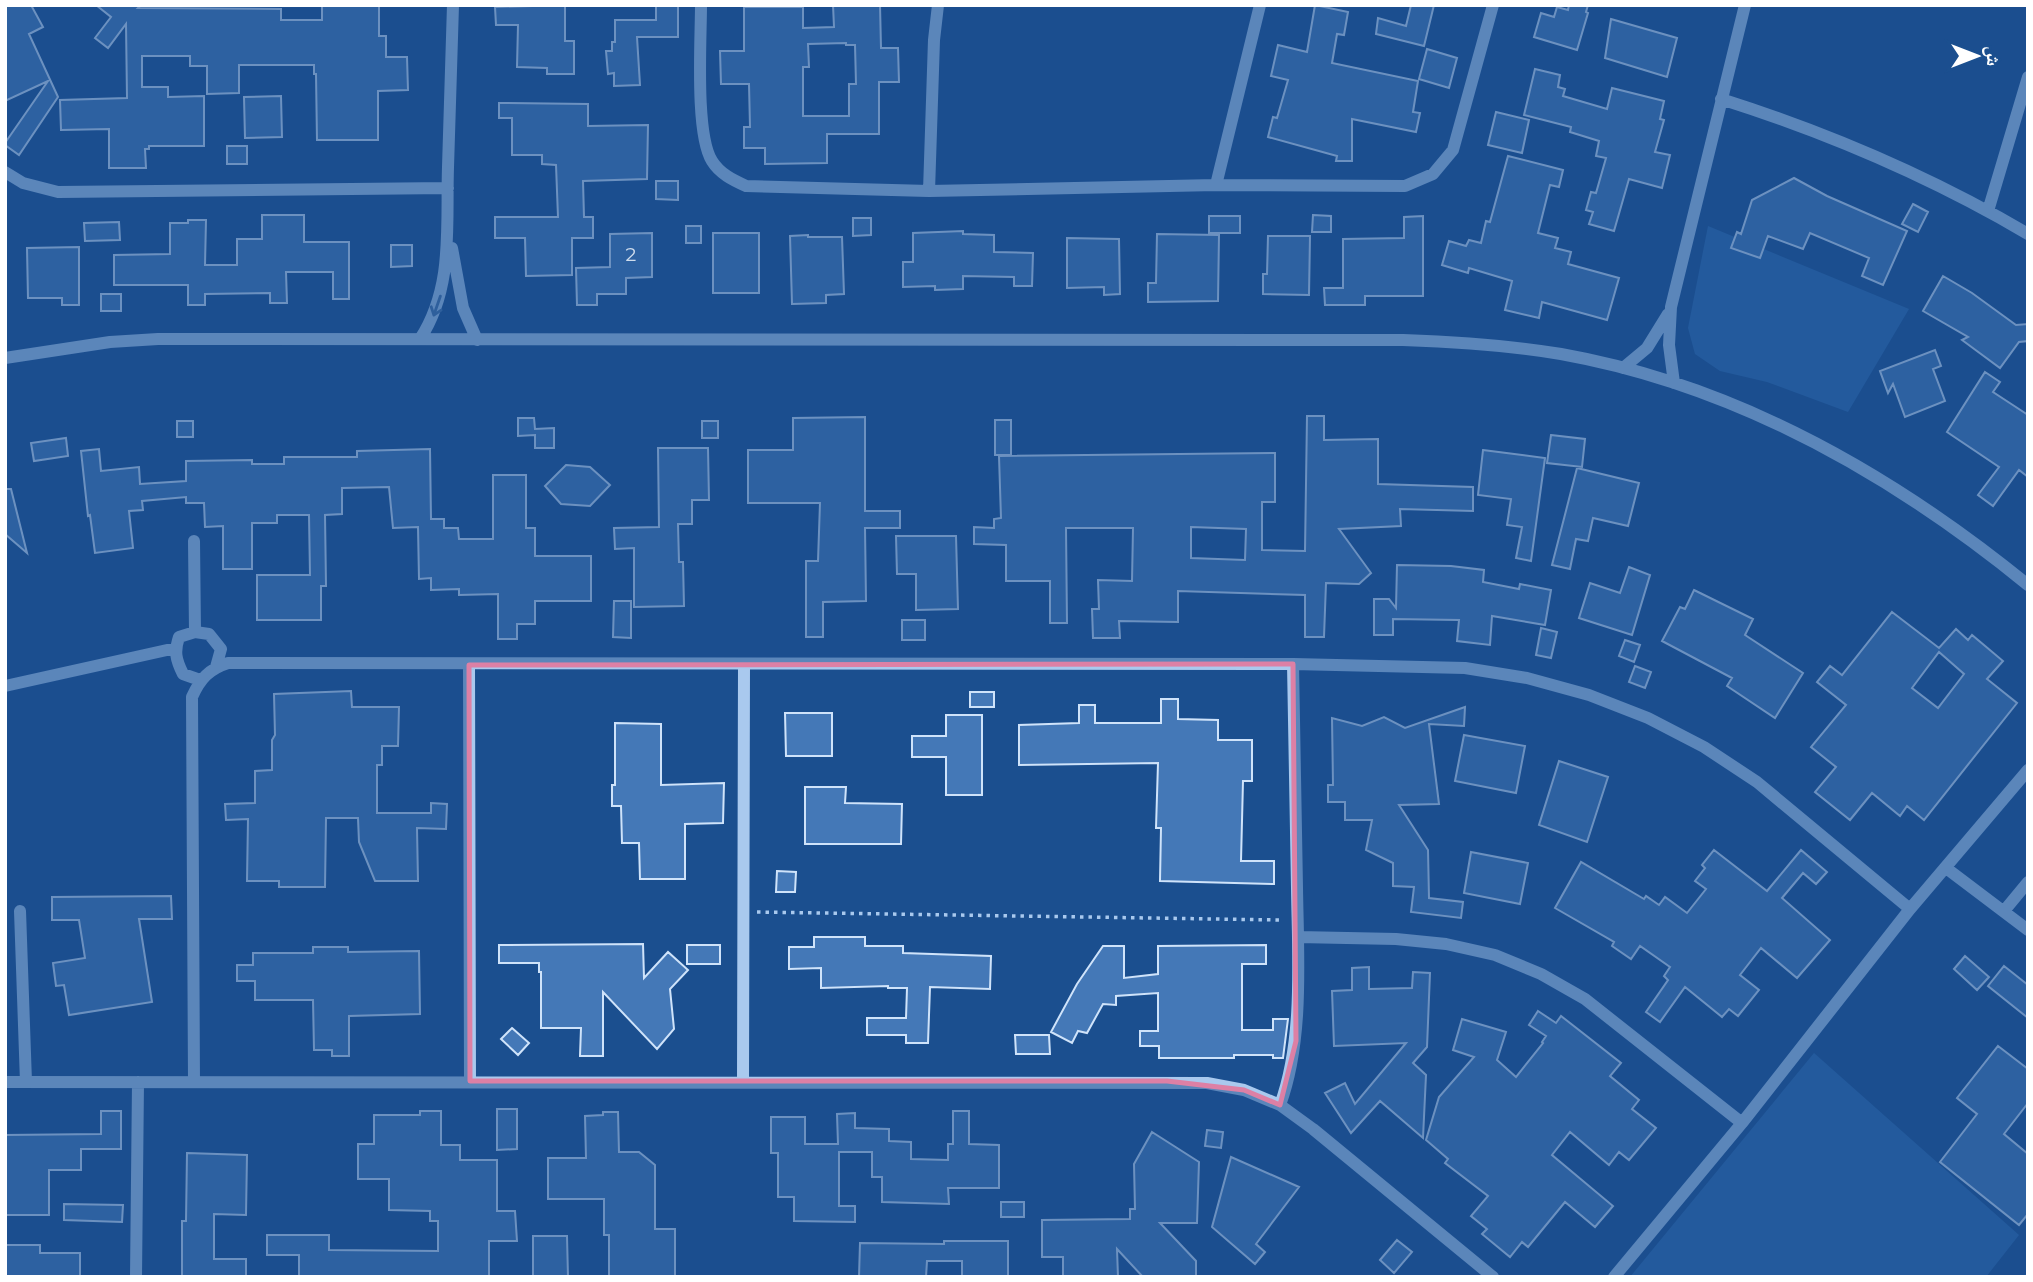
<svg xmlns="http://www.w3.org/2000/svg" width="2033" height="1282" font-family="Montserrat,'Noto Naskh Arabic',sans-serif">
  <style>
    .green { fill: #2e69ad }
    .building { fill: #4478b7; stroke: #cfe3fa; stroke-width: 2; fill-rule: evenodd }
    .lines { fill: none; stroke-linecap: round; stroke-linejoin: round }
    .path { stroke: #a9c9ee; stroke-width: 3.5; stroke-dasharray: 3.5 5; stroke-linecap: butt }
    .minor { stroke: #a9c9ee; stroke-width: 12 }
    .oneway { stroke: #4674ac }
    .marked { fill: none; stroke: #dd80a5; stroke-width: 5; stroke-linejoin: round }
    .labels { text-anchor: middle; stroke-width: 7; stroke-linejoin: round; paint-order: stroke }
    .number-label { font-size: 19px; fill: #d0dded }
  </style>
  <rect width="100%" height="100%" fill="#1b4f8f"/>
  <path class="green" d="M1708,226l201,83 -61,103 -81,-30 -47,-11 -25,-17 -7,-26z
    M1814,1053l205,182 -33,42h-356z"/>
  <path class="building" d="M5,5h26l12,22 -14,7 29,63 -39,58 -14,-10v-2l43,-62 -43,20z
    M96,5h45l-3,3 143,1v11h41v-15h57v31h7v21h21l1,33 -30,1v49h-61l-1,-66h-2v-9h-75v28l-32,1v-28h-17v-10h-48v31h26v10l36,-1v50h-55v3h-4l1,19h-37v-39l-48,1 -1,-30 67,-2 -1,-74 -18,24 -13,-10 16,-21z
    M565,5v36h9v33h-27v-6l-30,-1 1,-42h-22l-1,-18z
    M656,5h22v32h-41l3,48 -26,1v-13l-6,1 -2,-23h6v-9h3v-22h41z
    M833,5h47l1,43h17l1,34h-20v52h-52v29l-62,1v-16h-21v-21h6l-1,-43h-28l-1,-33h24v-44h59v21l31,-1zM846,43v2h9l1,39h-7v32h-46v-49h6l-1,-23z
    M1315,5l33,7 -4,23 -7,-1 -5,29 86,18 -5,31 7,1 -4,19 -64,-13v42h-16l1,-5 -69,-19 5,-20 4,1 11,-38 -17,-4 7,-31 29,7z
    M1411,5h23l-10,41 -48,-12 2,-16 28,8z
    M1569,5h19l-2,7 2,1 -11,37 -43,-13 7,-24 13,4 3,-10 11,3z
    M1611,19l66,19 -10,39 -62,-19z
    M1427,49l30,9 -8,30 -30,-9z
    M1535,69l25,6 -2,12 7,2 -2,7 44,13 5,-21 52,13 -4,18 4,1 -9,32 15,3 -8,33 -33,-9 -15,52 -25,-7 4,-12 -7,-2 5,-18 5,1 10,-35 -10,-2 3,-15 -29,-9 1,-5 -47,-12z
    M281,96l1,41 -37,1 -1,-41z
    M499,103l89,1v22l60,-1 -1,54 -64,2 1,36h9v21h-21v37l-46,1 -1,-38h-30v-21h63l-2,-52 -14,-1v-9h-30v-37h-13z
    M1496,112l33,8 -7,33 -34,-8z
    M227,146h20v18h-20z
    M1508,156l55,14 -4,17 -9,-2 -12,48 20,5 -3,10 16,4 -3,12 51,14 -12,42 -65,-18 -3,16 -34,-8 7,-29 -43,-13 -1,5 -26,-8 7,-24 17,5 3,-6 12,3 5,-22 4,1z
    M1794,178l33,18 80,35 -24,54 -21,-9 7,-18 -59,-25 -7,16 -35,-13 -8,22 -29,-10 6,-16 4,2 11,-34z
    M656,181h22v19l-22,-1z
    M1913,204l15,8 -10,20 -16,-8z
    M262,215h42v27h45v57h-16v-27h-47l1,31h-17v-10l-65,1v11h-17v-20h-74v-30l56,-1v-31h18v-3h18l-1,45h32v-26h25z
    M1313,215l18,1v16h-19z
    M1209,216h31v17h-31z
    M1423,216v80h-58v9h-40l-1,-17h19v-49l61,-1v-21z
    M853,218h18v17l-18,1z
    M119,222l1,18 -35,1 -1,-18z
    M686,226h15v17h-15z
    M963,231v3l31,1v17l39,1 -1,33h-18v-9l-51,-1v13l-28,1v-4l-32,1v-25h10v-29z
    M652,233v44l-26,1v16h-29v11h-20l-1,-37 34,-1v-33z
    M713,233h46v60h-46z
    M1157,234l62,1 -1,66 -70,1v-19h8z
    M808,235v2h34l2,57 -18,1v8l-34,1 -2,-68z
    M1268,236h42l-1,59 -46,-1v-20h4z
    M1067,238l52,1 1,55 -16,1v-8l-37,1z
    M391,245h21v21l-21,1z
    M79,247v58h-17v-7h-34l-1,-50z
    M1943,276l29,17 44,32 12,-1v17l-9,1 -19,26 -38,-28 6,-3 -45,-26z
    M101,294h20v17h-20z
    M1935,350l6,16 -8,3 12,32 -40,16 -12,-33 -5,9 -8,-22z
    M1985,372l15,10 -7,10 35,23v62l-9,-7 -26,36 -15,-11 21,-28 -52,-35z
    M1307,416h17v24l54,-1v45l95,3v24l-73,-2 1,17 -62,3 32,44 -12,11 -33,-1 -2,54h-19v-42l-127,-4v31l-59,-1 1,17h-27l-1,-29h7l-1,-29 34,1 1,-53h-67l1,95h-17v-42h-44v-36l-32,-1v-17l20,1v-9l7,-1 -2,-62 276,-3v49h-13v48l43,1zM1191,527l55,2 -1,31 -54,-2z
    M865,417v94h35v17h-35l1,73 -43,1v35h-17v-76h12l2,-58h-72v-53h45v-32z
    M518,418h16l1,11 19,-1v20h-19v-13l-17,1z
    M995,420h16v35h-16z
    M177,421h16v16h-16z
    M702,421h16v17h-16z
    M1551,435l34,4 -3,28 -35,-4z
    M66,438l2,18 -34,5 -3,-18z
    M658,448h50l1,52h-17v24h-14l1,38h4l1,44 -50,1v-59l-19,1 -1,-21 45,-1z
    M99,449l2,22 38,-4 1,17 46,-3v-20l66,-1v4h32v-7h73v-6l73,-2 1,70h13v9h14l1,11h34v-64h33v53h9v28h56v45h-56v23h-18v15h-19v-45l-39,1v-6l-28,1v-12l-12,1 -1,-52 -25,1 -4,-41 -47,1v26l-17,1 1,71h-5v34h-64v-45h53l-1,-60h-32v8h-25v46h-29v-43l-18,1 -1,-24h-18v-6l-44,4 1,9 -14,1 4,37 -38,5 -5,-38 -2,1 -7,-65z
    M1483,450l62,8 -14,103 -15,-3 6,-31 -15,-2 4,-26 -33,-4z
    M566,465l24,2 20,18 -20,21 -29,-2 -16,-18z
    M1577,468l62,15 -11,43 -35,-8 -5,23 -12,-2 -6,30 -18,-4z
    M5,489h6l16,64 -22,-19z
    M896,536h60l2,73 -42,1v-36h-19z
    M1397,565l54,1 33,4 -1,12 36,7 1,-5 31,6 -6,35 -53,-9 -2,29 -33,-4 2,-21 -66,-1v16h-19v-36h15l7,9z
    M1629,567l21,8 -18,60 -53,-17 11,-35 30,10z
    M1694,590l59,29 -8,16 58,38 -28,45 -48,-32 5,-8 -70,-37 18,-34 5,2z
    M614,601h17v37l-18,-1z
    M1892,612l47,36 17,-19 12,11 4,-5 31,26 -16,18 30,24 -93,117 -17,-14 -7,10 -28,-23 -22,27 -35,-28 21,-25 -25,-20 35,-42 -29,-23 13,-16 12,9zM1939,652l25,22 -26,34 -26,-20z
    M902,620h23v20h-23z
    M1541,628l16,4 -6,26 -15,-3z
    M1625,640l15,5 -6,17 -15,-6z
    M1635,666l16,6 -6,16 -16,-6z
    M351,691l1,16h47l-1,39h-16v19h-5v48h54v-10l16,1 -1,25 -29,-1 1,53h-43l-16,-39 -1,-24h-32l-1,69h-46v-6h-32l1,-62 -22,1 -1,-16 30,-1v-32l17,-1v-30l3,-5 -1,-41z
    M970,692h24v15h-24z
    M1161,699h17v20l40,1v20h34v41h-9l-2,80h33v23l-114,-3 1,-53h-5l2,-65 -139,2v-40l60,-2v-18h16v18h66z
    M1465,707l-1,19 -35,-2 10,80 -40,1 29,45 1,48 34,4 -2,16 -50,-6 3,-25 -21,-1v-23l-27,-13 6,-30h-27v-18h-17v-17h5l-1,-67 30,8 22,-9 21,11z
    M785,713h47v43h-46z
    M946,715h36v80h-36v-38h-34v-21h34z
    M615,723l46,1v61l63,-2 -1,40 -38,1v55h-45l-1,-36h-17l-1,-37h-9v-21h3z
    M1464,735l61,11 -9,47 -61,-12z
    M1559,761l49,16 -21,65 -48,-17z
    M805,787h41l-1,16 57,1 -1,40h-96z
    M1714,850l53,41 34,-41 26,22 -11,12 -13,-11 -21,25 48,42 -33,38 -36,-30 -21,27 19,15 -21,26 -9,-7 -7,8 -37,-30 -25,35 -14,-10 22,-32 -4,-4 6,-9 -30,-21 -9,13 -19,-13 2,-4 -59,-34 26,-46 63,37 2,-3 13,9 6,-8 22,16 19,-24 -11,-8 10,-13 -3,-3z
    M1471,852l57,11 -8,41 -56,-11z
    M777,871l19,1 -1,20h-19z
    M171,896l1,23h-33l13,83 -83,13 -5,-30 -8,1 -3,-23 32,-5 -6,-38h-27v-23z
    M814,937h51v9h38v7l88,3 -1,33 -60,-2 -2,56h-22v-8h-39v-17h39l1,-30h-19v-2l-67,2v-20l-32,1v-22h25z
    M643,944l1,34 24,-26 20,18 -18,19 4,40 -17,20 -54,-57v64h-23l1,-28h-40v-56h-2v-9h-40v-18z
    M687,945h33v19h-33z
    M1266,945v19h-24v66h31v-11h15l-5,39h-10v-3h-39v3h-75v-12h-19v-15h18v-38l-42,3v9l-13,-1 -16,29 -9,-2 -6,12 -21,-11 26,-48 26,-38h21v32l34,-4v-28z
    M313,947h35v5l71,-1 1,63 -71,2v40h-17v-6h-18l-1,-50h-58v-19h-18v-16h16v-12h60z
    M1965,956l24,21 -12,13 -23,-21z
    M2004,966l24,19v33l-40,-32z
    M1369,967v22l43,-1 1,-16 17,1 -3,74 -14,16 13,12 -3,63 -43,-37 -29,32 -26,-40 20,-10 10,21 51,-61 -72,3 -2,-55 20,-1v-22z
    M1538,1011l18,12 5,-7 60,47 -11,13 29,24 -7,9 24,19 -27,32 -10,-8 -10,13 -39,-33 -18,23 61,51 -18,21 -30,-25 -37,45 -6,-5 -12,15 -28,-23 5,-5 -16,-13 17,-20 -43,-33 3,-4 -22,-19 13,-43 35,-40 -21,-7 9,-31 44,13 -9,28 19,17 27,-34 -1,-1 4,-6 -17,-11z
    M512,1028l17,15 -11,12 -17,-16z
    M1015,1035h34l1,19h-34z
    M1998,1046l30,23v34l-24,31 24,20v60l-9,11 -79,-63 37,-48 -20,-16z
    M497,1109h20v40l-20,1z
    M101,1111h20v38h-40v21h-32v45h-44v-80l96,-1z
    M420,1111h21v34h19v15h37v51h18l2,30h-28v36h-190v-22h-32v-20h62v15l109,1v-30h-8v-10l-41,-1v-31h-31v-35h16v-29h46z
    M953,1111h16v33l30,1v43h-51l1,16 -67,-2v-25h-10v-25h-33v54h16v16l-61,-1v-24h-16v-44h-7v-36h34v27h33l-1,-30 18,-1v15l34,1v12l22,1v17l37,1v-16h5z
    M603,1112h15l1,40h20l16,13v64h20v48h-66v-42h-5v-36h-56v-41h38l-1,-42 18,-1z
    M1207,1130l16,2 -2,16 -16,-2z
    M1152,1132l47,30 -2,61h-37l36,38v16h-53l-26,-28 1,28h-55v-20h-21v-37l88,-1v-10h5l-1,-45z
    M187,1153l60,2 -1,60 -32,-1v45h32v18h-64v-56h4z
    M1231,1157l68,30 -43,57 9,8 -10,12 -43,-37z
    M1001,1202h23v15h-23z
    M64,1204l59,1 -1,17 -58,-2z
    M533,1236h34l1,41h-35z
    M1397,1240l15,12 -18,21 -14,-13z
    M944,1241h64v36h-46v-16h-35l-1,16h-67l1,-34 84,1z
    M5,1245h35v8h40v24h-75z"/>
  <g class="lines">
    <path class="path" d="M757,912l524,8
      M2026,1277l2,-2"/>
    <path class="minor" d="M701,5c0,35 -6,129 11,156 8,13 21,19 34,25l183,5 287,-6 189,1 28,-12 20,-24 40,-145
      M1721,99c107,34 210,78 307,135
      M5,172l18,11 35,9 390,-4
      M1216,185l44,-180
      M929,191l5,-151 4,-35
      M1988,211l40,-134
      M452,248l11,60 14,32
      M420,339c34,-52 26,-112 28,-172 2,-54 3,-108 5,-162
      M5,358l105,-16 48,-3 1245,1c53,2 106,5 158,14 174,31 332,121 467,231
      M1623,368l24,-20 21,-34
      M1674,383l-5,-38 2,-38 74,-302
      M194,541l1,91 14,2 12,15 -5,18
      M195,632l-16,5c-5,15 -3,23 4,37l17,6
      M469,665l1,416
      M5,686l171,-38
      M1946,868l82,62
      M20,911l6,171
      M2004,911l24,-29
      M1298,937l98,2 50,5 49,11 46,19 44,25 157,124
      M743,1081l1,-416
      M5,1082l1202,1 37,7 36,15 33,24 180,148
      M194,1082l-2,-385c8,-18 17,-28 36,-34l1065,1 172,4 62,10 62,17 59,23 56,29 53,35 153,127
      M1280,1105c24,-65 18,-147 17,-217 -1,-75 -3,-149 -4,-224
      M136,1277l2,-195
      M1614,1277l128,-154 168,-214 118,-139"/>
  </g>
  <defs><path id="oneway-shaft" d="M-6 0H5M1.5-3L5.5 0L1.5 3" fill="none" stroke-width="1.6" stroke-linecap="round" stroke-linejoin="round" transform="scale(1.75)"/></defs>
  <use class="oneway" href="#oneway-shaft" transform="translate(437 306) rotate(109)"/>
  <path d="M0 0H2033V1282H0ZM1293,664l3,377 -16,64 -36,-15 -77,-9h-697l-1,-416z" fill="#1b4f8f" fill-opacity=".55" fill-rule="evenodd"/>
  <path class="marked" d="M1293,664l3,377 -16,64 -36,-15 -77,-9h-697l-1,-416z"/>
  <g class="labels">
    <g class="number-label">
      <text x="631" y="261">2</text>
    </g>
  </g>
  <rect width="2033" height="1282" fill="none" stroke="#ffffff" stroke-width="14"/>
  <g transform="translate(1977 56) rotate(90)" stroke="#1b4f8f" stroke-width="5" paint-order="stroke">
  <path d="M0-5L12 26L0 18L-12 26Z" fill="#ffffff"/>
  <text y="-10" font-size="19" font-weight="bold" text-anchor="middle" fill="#ffffff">ش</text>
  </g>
</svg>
